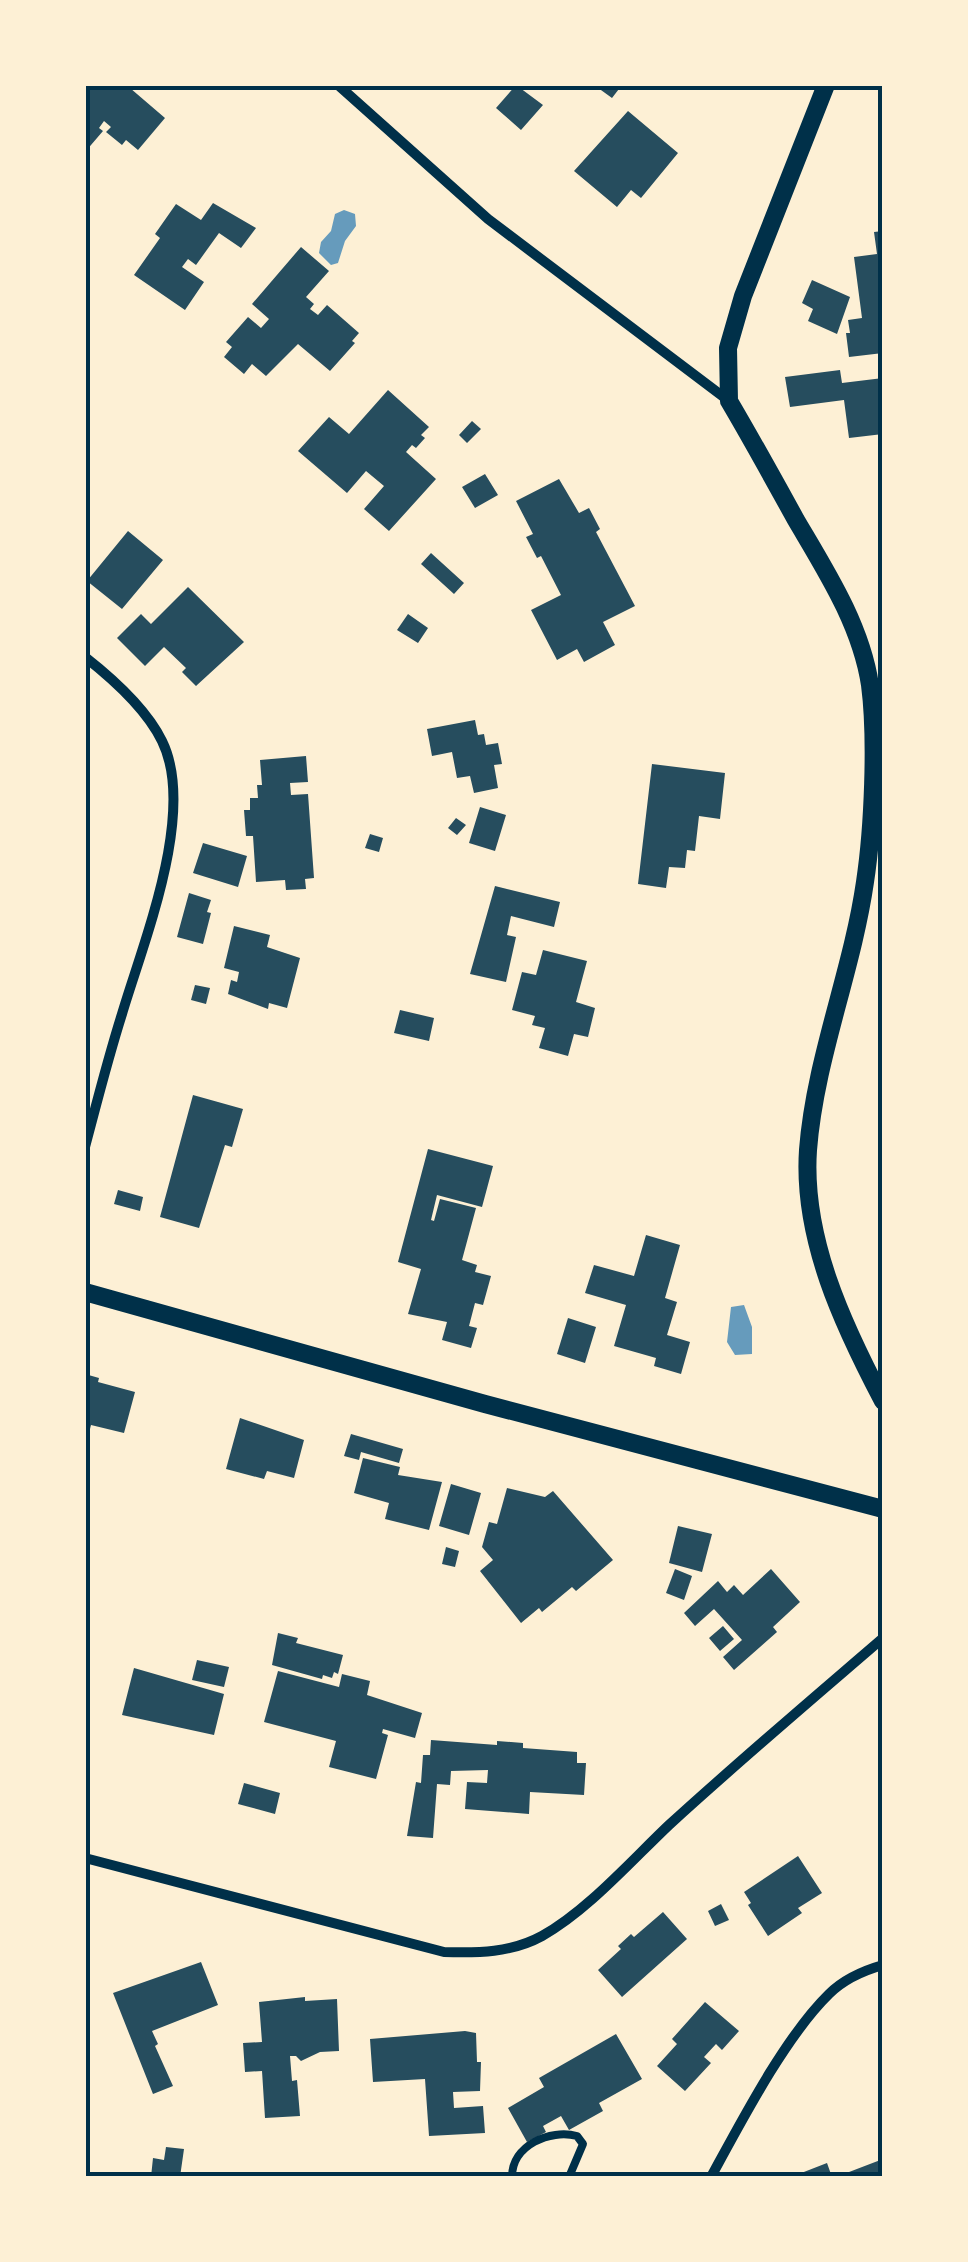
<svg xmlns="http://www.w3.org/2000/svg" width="968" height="2262" font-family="'Source Sans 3',sans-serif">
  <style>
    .water { fill: #669bbc }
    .building { fill: #264d5e }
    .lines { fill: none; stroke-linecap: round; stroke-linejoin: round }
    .service { stroke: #003049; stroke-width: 8 }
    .minor { stroke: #003049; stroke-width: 10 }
    .tertiary { stroke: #003049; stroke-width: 18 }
    .neatline { fill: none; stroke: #003049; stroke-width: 4 }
  </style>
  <rect width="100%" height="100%" fill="#fdf0d5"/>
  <path class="water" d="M344,210l11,4 1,12 -11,15 -7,22 -7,2 -12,-12 2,-11 10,-11 4,-17z
    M744,1305l8,22v27l-17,1 -8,-13 4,-35z"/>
  <path class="building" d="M85,85h48l-3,3 35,30 -27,32 -12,-10 -4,5 -16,-13 5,-5 -7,-6 -5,7 4,3 -18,21v-38l4,-5 -4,-4z
    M516,85l27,20 -22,25 -25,-22z
    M594,85h28l-10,13z
    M628,111l50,42 -37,45 -10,-8 -14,17 -43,-36z
    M213,203l43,25 -15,20 -22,-15 -23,32 -8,-6 -6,8 22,15 -19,28 -51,-35 26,-37 -5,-4 21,-30 25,16z
    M883,231v122l-34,4 -3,-24h4l-2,-13 14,-2 -8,-61 23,-3 -3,-22z
    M301,247l28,24 -23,26 8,7 -4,5 8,6 9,-10 32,28 -7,8 3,2 -25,28 -32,-27 -32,32 -14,-12 -8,10 -20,-17 8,-10 -6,-5 22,-25 13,11 8,-9 -17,-15z
    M812,280l38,17 -13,37 -29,-13 5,-12 -11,-6z
    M840,370l2,13 41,-5v56l-34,4 -5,-38 -54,7 -5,-30z
    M388,390l41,37 -8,8 4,3 -9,10 -4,-3 -6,7 30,27 -47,52 -25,-22 20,-23 -18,-15 -19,22 -49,-42 31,-34 20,17z
    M472,421l9,8 -14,14 -8,-8z
    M485,474l13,21 -23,13 -13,-21z
    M559,479l20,34 10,-5 11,21 -4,3 39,74 -32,16 12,23 -31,17 -7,-13 -20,11 -26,-50 30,-15 -20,-39 -4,2 -11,-21 7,-3 -17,-33z
    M128,531l35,29 -41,49 -35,-28z
    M431,553l33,30 -10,11 -33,-30z
    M188,587l56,55 -48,44 -14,-14 4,-4 -22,-21 -19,19 -28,-28 24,-24 10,10z
    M408,614l20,14 -10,15 -21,-13z
    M475,720l3,15 6,-1 2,11 12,-2 4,21 -8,1 4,23 -24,5 -4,-17 -13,2 -5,-26 -20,4 -5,-27z
    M306,756l2,26 -18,1 1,12 17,-1 6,84 -9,1 1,10 -20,1 -1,-10 -29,2 -3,-46h-7l-2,-26h6v-12h8l-1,-13h5l-2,-25z
    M652,764l73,9 -5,46 -21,-3 -4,35 -8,-1 -2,18 -16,-1 -3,21 -28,-4z
    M480,807l26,8 -11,36 -26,-8z
    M456,818l10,7 -9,10 -9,-7z
    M370,834l13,4 -4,14 -14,-4z
    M203,843l44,13 -9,31 -45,-14z
    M495,886l65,16 -6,25 -43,-11 -4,19 9,2 -10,45 -36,-8z
    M189,893l22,7 -4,12 4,1 -8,31 -26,-7z
    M234,926l36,9 -3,12 33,11 -13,50 -18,-5 -1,6 -40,-15 3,-14 6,2 2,-10 -15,-4z
    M543,950l44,11 -11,41 19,6 -7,29 -14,-3 -6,22 -29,-8 6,-20 -13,-3 3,-9 -23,-6 10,-38 14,3z
    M195,985l15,3 -4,16 -15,-4z
    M400,1010l34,8 -5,23 -35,-8z
    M193,1095l50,14 -11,38 -7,-2 -26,83 -39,-11z
    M428,1149l65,17 -11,41 -45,-12 -6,25 3,1 6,-22 36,9 -14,52 15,5 -2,7 16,4 -8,29 -8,-2 -6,23 8,2 -6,20 -29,-8 5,-18 -39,-8 13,-45 -23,-7z
    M118,1190l25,7 -3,14 -26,-7z
    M646,1235l34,10 -15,53 12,4 -10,33 23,7 -9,32 -27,-8 2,-8 -42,-12 12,-41 -41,-12 9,-28 40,11z
    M568,1318l28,9 -11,36 -28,-9z
    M85,1374l14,4 -1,4 37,10 -11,41 -33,-8 -2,8 -4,-1z
    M240,1418l64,22 -10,38 -27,-7 -3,8 -38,-10z
    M351,1434l52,15 -4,14 -38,-11 -2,8 -15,-4z
    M363,1458l37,9 -2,8 44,7 -13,48 -44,-11 4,-16 -35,-10z
    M451,1484l30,9 -12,42 -30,-9z
    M507,1488l38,9 8,-6 60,69 -37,31 -4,-4 -30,25 -3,-4 -18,15 -41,-52 13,-11 -11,-13 7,-25 8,2z
    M678,1526l34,8 -10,38 -33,-9z
    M446,1547l13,4 -4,16 -13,-3z
    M675,1569l17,7 -8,24 -18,-7z
    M771,1569l29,33 -27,25 4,5 -43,38 -11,-13 19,-17 -28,-31 -19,17 -11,-13 34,-32 9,11 7,-7 9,10z
    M723,1626l11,13 -14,12 -11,-13z
    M278,1633l20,5 -2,5 47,12 -5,19 -4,-2 -2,6 -9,-3 -1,4 -50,-14z
    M197,1660l32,7 -5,20 -32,-7z
    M134,1668l90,26 -10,41 -92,-20z
    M278,1671l61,16 3,-13 28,7 -3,14 55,18 -7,25 -32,-9 -1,4 6,2 -12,44 -47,-12 7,-26 -72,-19z
    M431,1740l66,5v-4l26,2v5l54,4v11h9l-2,32 -54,-3 -1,22 -64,-5 2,-27 20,1 1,-13 -37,1 -1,14 -13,-1 -4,54 -26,-2 9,-54 5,1 2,-28h7z
    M244,1783l36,10 -5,21 -37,-10z
    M798,1856l24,37 -24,15 4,5 -34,23 -20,-31 3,-2 -7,-11z
    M721,1904l8,16 -14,6 -7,-15z
    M663,1912l24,27 -65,58 -24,-27 23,-21 -3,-3 13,-12 3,3z
    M201,1962l17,43 -66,26 6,13 -3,2 18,40 -20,8 -40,-101z
    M305,1997v4l32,-2 2,52 -19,1 -19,9 -5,-5h-6l2,25 5,-1 3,36 -35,2 -3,-47 -17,1 -2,-29 19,-1 -3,-40z
    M705,2002l34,29 -17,19 -6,-6 -12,13 7,6 -26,28 -28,-25 20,-22 -5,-5z
    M465,2031l11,2 1,29h4l-1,29 -27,1 1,16 29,-2 2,27 -56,3 -4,-57 -52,3 -3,-43z
    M616,2034l26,45 -43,24 4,8 -34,19 -8,-14 -18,10 3,6 -19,10 -19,-34 36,-21 -5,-9z
    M166,2147l18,2 -4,28h-29l2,-19 11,2z
    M883,2159v18h-47z
    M827,2163l5,14h-41z"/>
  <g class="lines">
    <path class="service" d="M512,2177c0,-32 38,-48 65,-41l6,8 -14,33"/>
    <path class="minor" d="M338,85l150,134 241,182
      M85,657c28,22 61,51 77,84 35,71 -19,202 -40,273 -14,44 -25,88 -37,133
      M85,1858l359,94c34,1 67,1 98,-16 45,-25 89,-75 127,-111 70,-64 142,-125 214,-187
      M711,2177c30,-55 74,-140 118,-183 15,-15 33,-23 54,-29"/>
    <path class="tertiary" d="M826,85l-83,211 -15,52 1,53c23,39 45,79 67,119 30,51 65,105 74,165 7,54 3,144 -5,197 -13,90 -50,177 -57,268 -6,88 35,175 75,251
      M85,1292l400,112 398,105"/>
  </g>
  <rect width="968" height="2262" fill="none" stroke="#fdf0d5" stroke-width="175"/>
  <rect x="88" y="88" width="792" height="2086" class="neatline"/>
</svg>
